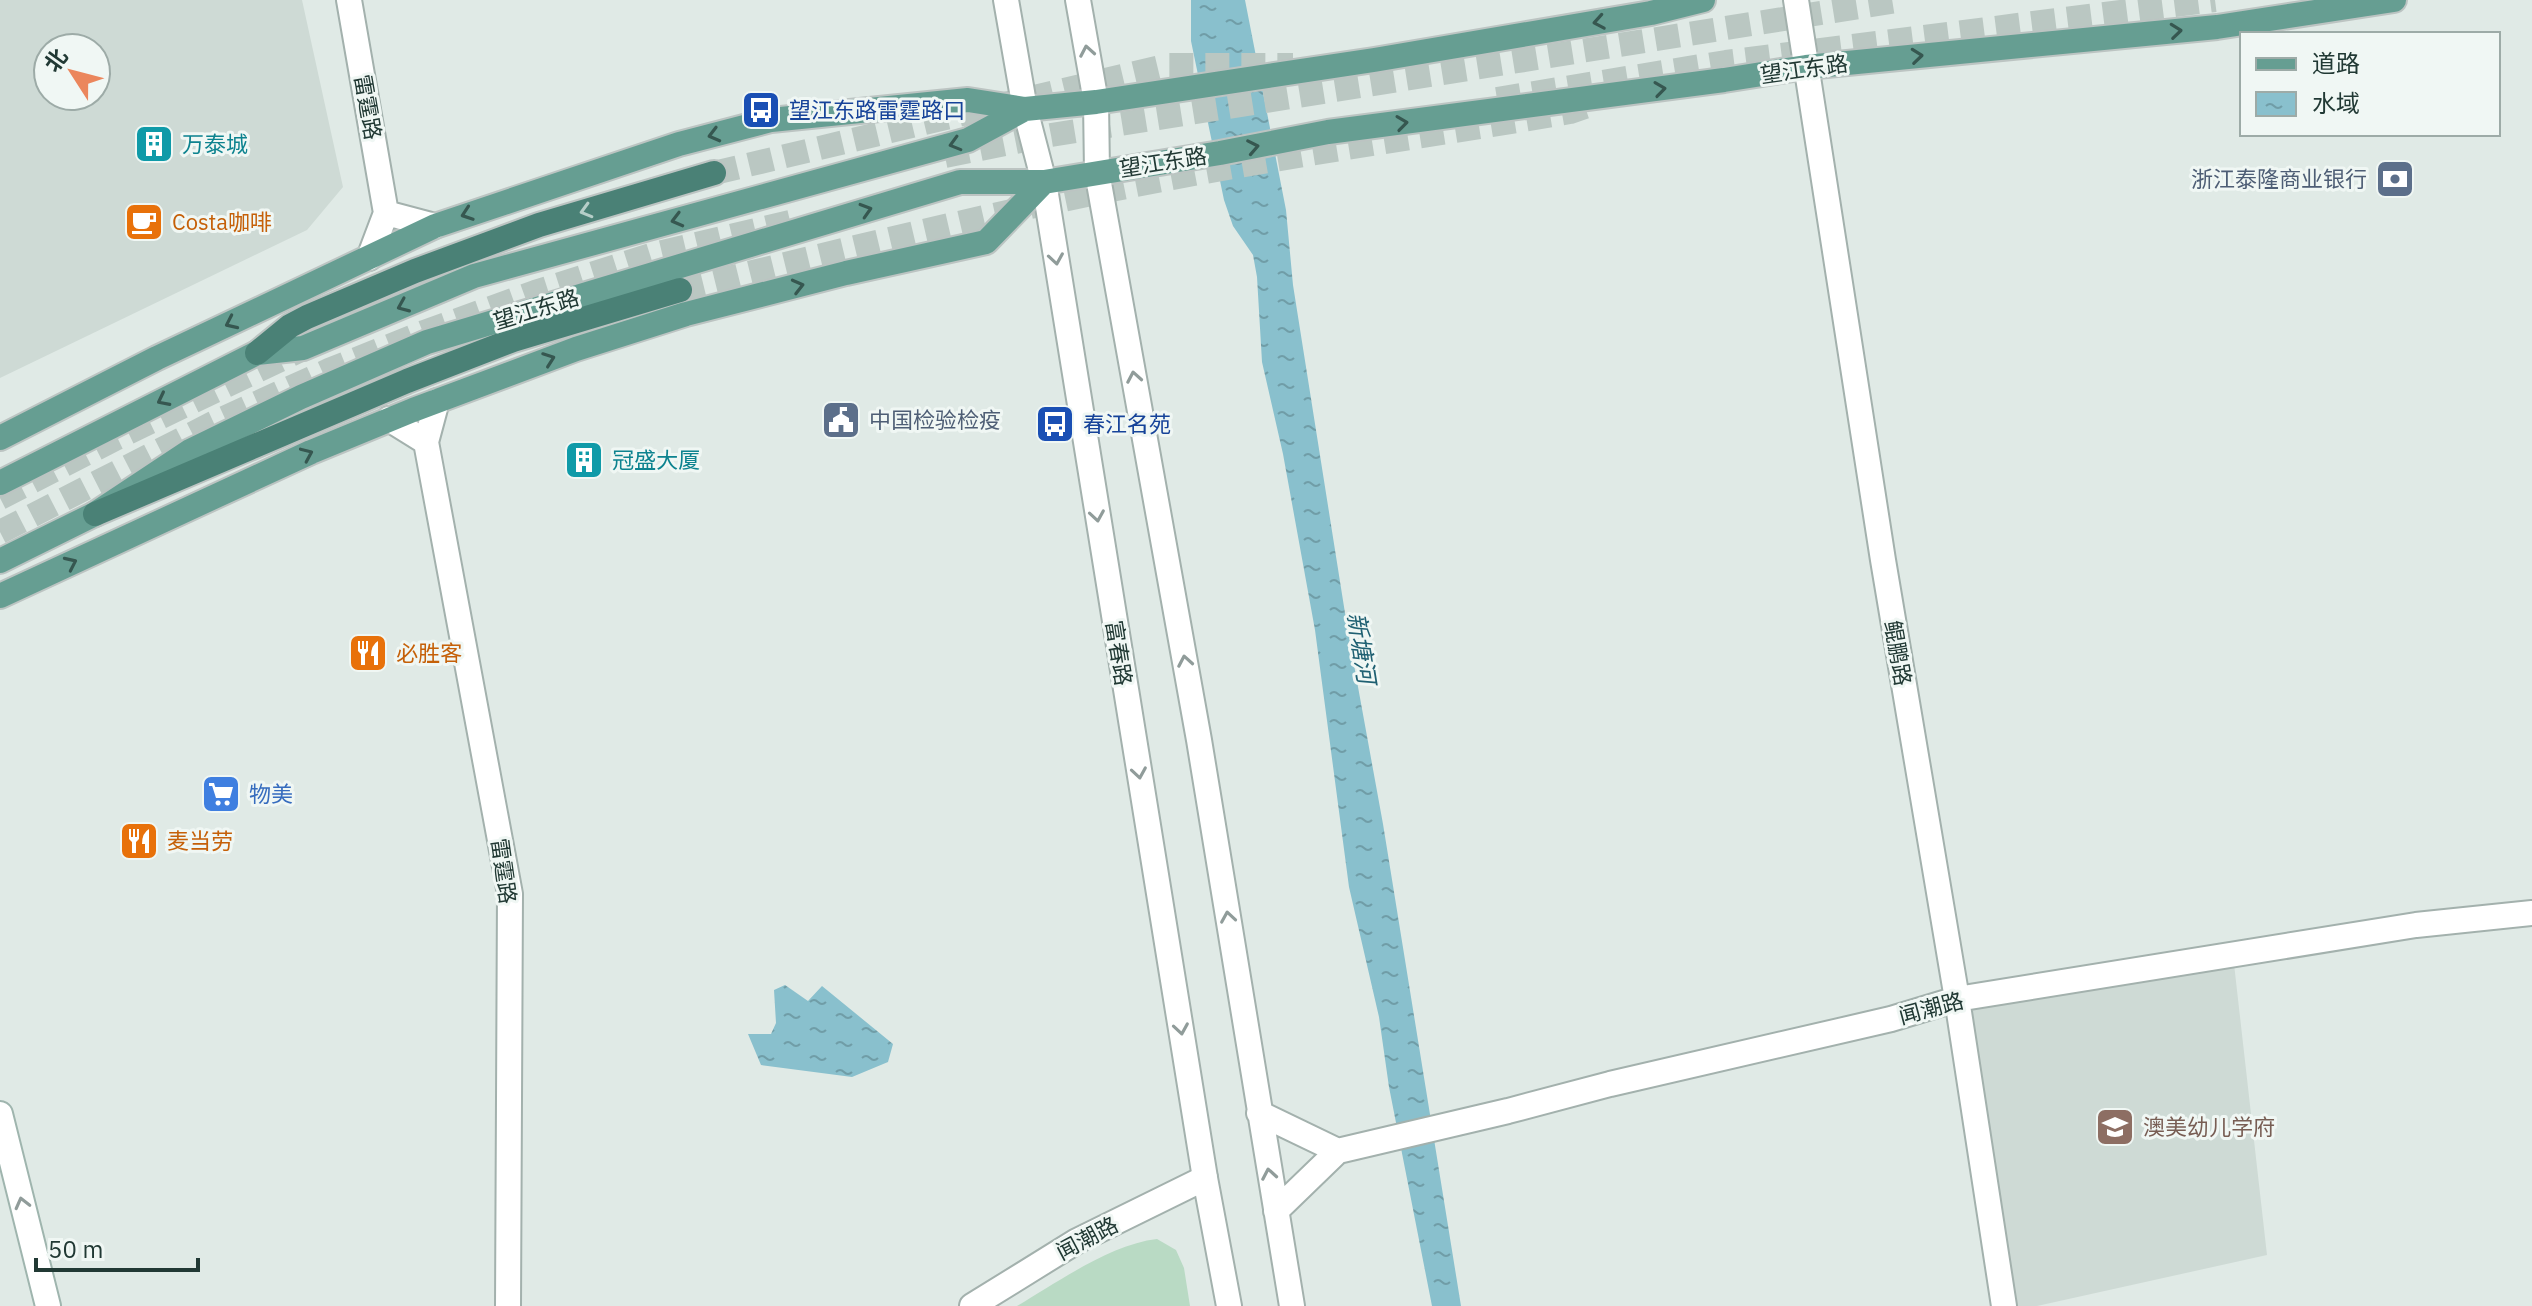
<svg xmlns="http://www.w3.org/2000/svg" width="2532" height="1306" font-family="'IBM Plex Sans','Noto Sans SC',sans-serif">
  <style>
    .built { fill: #cedad5; fill-rule: evenodd }
    .green { fill: #b9dac4 }
    .water { fill: url(#water-ripples) }
    .lines { fill: none; stroke-linecap: round; stroke-linejoin: round }
    .trunk-tunnel { stroke: #bac7c2; stroke-width: 24; stroke-dasharray: 24 12; stroke-linecap: butt }
    .minor-casing { stroke: #a3b1ad; stroke-width: 28 }
    .tertiary-casing { stroke: #a3b1ad; stroke-width: 28 }
    .secondary-casing { stroke: #9fb5ae; stroke-width: 28 }
    .primary-casing { stroke: #bcc4c2; stroke-width: 28 }
    .trunk-casing { stroke: #bcc4c2; stroke-width: 28 }
    .minor { stroke: #fff; stroke-width: 24 }
    .tertiary { stroke: #fff; stroke-width: 24 }
    .secondary { stroke: #fff; stroke-width: 24 }
    .primary { stroke: #669e92; stroke-width: 24 }
    .trunk { stroke: #4a8176; stroke-width: 24 }
    .oneway { stroke: #365750 }
    .oneway2 { stroke: #909c9a }
    .oneway3 { stroke: #b6cec8 }
    .labels { text-anchor: middle; stroke-width: 6; stroke-linejoin: round; paint-order: stroke }
    .street-label { font-size: 22px; fill: #213934; stroke: #f0f7f4 }
    .transit-label { font-size: 22px; fill: #164399; stroke: #f0f7f4; text-anchor: start }
    .culture-label { font-size: 22px; fill: #0d838f; stroke: #f0f7f4; text-anchor: start }
    .service-label { font-size: 22px; fill: #4e5e75; stroke: #f0f7f4; text-anchor: end }
    .food-label { font-size: 22px; fill: #c56008; stroke: #f0f7f4; text-anchor: start }
    .shop-label { font-size: 22px; fill: #366cbe; stroke: #f0f7f4; text-anchor: start }
    .education-label { font-size: 22px; fill: #785e54; stroke: #f0f7f4; text-anchor: start }
    .water-label { font-size: 24px; font-style: italic; fill: #1f6072; stroke: #f0f7f4 }
  </style>
  <defs>
    <pattern id="water-ripples" width="26" height="14" patternUnits="userSpaceOnUse" patternTransform="scale(2)"><rect width="26" height="14" fill="#89c0cd"/><path d="M2 4q2-2 4 0t4 0M15 11q2-2 4 0t4 0" fill="none" stroke="#709da7"/></pattern>
  </defs>
  <rect width="100%" height="100%" fill="#e0eae6"/>
  <path class="built" d="M0,0h302l41,187 -36,43 -307,148zM48,48h48v48h-48z
    M2233,955l34,300 -230,51h-33l-47,-307z"/>
  <path class="green" d="M1157,1239l19,11 8,18 6,38h-173c41,-24 94,-62 140,-67z"/>
  <path class="water" d="M1191,0h54l41,210 7,75 55,347 35,192 78,482h-29l-43,-219 -10,-70 -30,-130 -34,-257 -32,-176 -21,-92 -5,-85 -4,-22 -20,-29 -9,-26 -33,-159z
    M785,985l23,16 14,-15 71,58 -5,18 -36,15 -91,-12 -13,-31h23l5,-11 -2,-33z"/>
  <g class="lines">
    <path class="trunk-tunnel" d="M1497,99l229,-37 489,-62
      M945,156l106,-21 852,-135
      M714,173l455,-108h124
      M680,290c174,-43 348,-86 525,-118 121,-22 243,-39 365,-60l24,-8
      M0,498l115,-59 188,-90
      M0,532l213,-109 116,-53 95,-38 111,-40 119,-38 144,-34"/>
    <g class="minor-casing">
      <path id="minor" d="M437,401l-11,41 84,452 -2,412
        M389,419l37,23
        M972,1306l105,-65 128,-63"/>
    </g>
    <g class="tertiary-casing">
      <path id="tertiary" d="M349,0l37,213 -17,45
        M1006,0l19,109 19,73 161,996 24,128
        M1078,0l18,102 1,70 102,568 93,566
        M1796,0l87,560 74,439 47,307
        M386,213l49,13
        M1259,1113l79,38
        M1276,1211l62,-60 170,-40 102,-27 281,-65 66,-20 459,-74 116,-12"/>
    </g>
    <g class="secondary-casing">
      <path id="secondary" d="M0,1114l48,192"/>
    </g>
    <g class="primary-casing">
      <path id="primary" d="M0,438l157,-80 278,-132 244,-82 92,-24 197,-20 57,9 71,-7 278,-42 277,-47 52,-13
        M0,483l257,-130 46,-5 171,-72 494,-136 57,-31
        M0,561l95,-47 95,-63 111,-54 126,-55 533,-160h84l176,-29 108,-21 396,-52 82,-13 411,-40 177,-27
        M0,596l311,-144 102,-42 163,-61 110,-35 160,-41 140,-31 58,-60"/>
    </g>
    <g class="trunk-casing">
      <path id="trunk" d="M257,353l33,-27 17,-9 108,-46 124,-46 175,-52
        M95,514l312,-133 106,-41 167,-50"/>
    </g>
    <use href="#minor" class="minor"/>
    <use href="#tertiary" class="tertiary"/>
    <use href="#secondary" class="secondary"/>
    <use href="#primary" class="primary"/>
    <use href="#trunk" class="trunk"/>
  </g>
  <defs><path id="oneway-chevron" d="M-2-3.5L2.5 0L-2 3.5" fill="none" stroke-width="1.6" stroke-linecap="round" stroke-linejoin="round" transform="scale(2)"/></defs>
  <g class="oneway">
    <use href="#oneway-chevron" transform="translate(1599 22) rotate(170)"/>
    <use href="#oneway-chevron" transform="translate(2176 31) rotate(-6)"/>
    <use href="#oneway-chevron" transform="translate(1917 56) rotate(-6)"/>
    <use href="#oneway-chevron" transform="translate(1660 89) rotate(-8)"/>
    <use href="#oneway-chevron" transform="translate(1402 123) rotate(-8)"/>
    <use href="#oneway-chevron" transform="translate(714 135) rotate(165)"/>
    <use href="#oneway-chevron" transform="translate(955 144) rotate(164)"/>
    <use href="#oneway-chevron" transform="translate(1253 147) rotate(-11)"/>
    <use href="#oneway-chevron" transform="translate(866 210) rotate(-17)"/>
    <use href="#oneway-chevron" transform="translate(467 214) rotate(161)"/>
    <use href="#oneway-chevron" transform="translate(677 220) rotate(165)"/>
    <use href="#oneway-chevron" transform="translate(798 286) rotate(-14)"/>
    <use href="#oneway-chevron" transform="translate(403 306) rotate(157)"/>
    <use href="#oneway-chevron" transform="translate(231 323) rotate(155)"/>
    <use href="#oneway-chevron" transform="translate(549 359) rotate(-20)"/>
    <use href="#oneway-chevron" transform="translate(163 400) rotate(153)"/>
    <use href="#oneway-chevron" transform="translate(307 454) rotate(-24)"/>
    <use href="#oneway-chevron" transform="translate(71 563) rotate(-25)"/>
  </g>
  <g class="oneway2">
    <use href="#oneway-chevron" transform="translate(1087 51) rotate(-100)"/>
    <use href="#oneway-chevron" transform="translate(1056 259) rotate(81)"/>
    <use href="#oneway-chevron" transform="translate(1134 377) rotate(-100)"/>
    <use href="#oneway-chevron" transform="translate(1097 516) rotate(81)"/>
    <use href="#oneway-chevron" transform="translate(1185 661) rotate(-100)"/>
    <use href="#oneway-chevron" transform="translate(1139 773) rotate(81)"/>
    <use href="#oneway-chevron" transform="translate(1228 917) rotate(-99)"/>
    <use href="#oneway-chevron" transform="translate(1181 1029) rotate(81)"/>
    <use href="#oneway-chevron" transform="translate(1269 1174) rotate(-100)"/>
    <use href="#oneway-chevron" transform="translate(22 1203) rotate(-104)"/>
  </g>
  <use class="oneway3" href="#oneway-chevron" transform="translate(586 211) rotate(164)"/>
  <defs>
    <g id="bus-square" transform="scale(2)"><rect x="-9" y="-9" width="18" height="18" rx="4" fill="#1a4fb4" stroke="#f0f7f4"/><path d="M-5-6H5V4H4V6H2V4H-2V6H-4V4H-5ZM-3.5-4V0h7V-4ZM-3.5 1.2v1.5H-2V1.2ZM2 1.2v1.5H3.5V1.2Z" fill="#fff"/></g>
    <g id="building-square" transform="scale(2)"><rect x="-9" y="-9" width="18" height="18" rx="4" fill="#0f9aa8" stroke="#f0f7f4"/><path d="M-4-6H4V6H1V3H-1V6H-4ZM-2.5-4.3h1.7v1.8h-1.7ZM.8-4.3h1.7v1.8H.8ZM-2.5-1h1.7V.8h-1.7ZM.8-1h1.7V.8H.8Z" fill="#fff"/></g>
    <g id="bank-square" transform="scale(2)"><rect x="-9" y="-9" width="18" height="18" rx="4" fill="#5c6f8a" stroke="#f0f7f4"/><path d="M-6-4H6V4H-6ZM0-2.3a2.3 2.3 0 1 0 0 4.6a2.3 2.3 0 1 0 0-4.6Z" fill="#fff"/></g>
    <g id="cafe-square" transform="scale(2)"><rect x="-9" y="-9" width="18" height="18" rx="4" fill="#e8710a" stroke="#f0f7f4"/><path d="M-5.5-4.5H6V0H3Q3 3.5 0 3.5H-2.5Q-5.5 3.5-5.5 0ZM3-3.2v2h1.7v-2ZM-6 4.5H4V6H-6Z" fill="#fff"/></g>
    <g id="civic-square" transform="scale(2)"><rect x="-9" y="-9" width="18" height="18" rx="4" fill="#5c6f8a" stroke="#f0f7f4"/><path d="M-.6-6.5H3V-4.5H.6V-3L4-1V1h2V6H-6V1h2V-1L-.6-3ZM-1.2 2.5V6h2.4V2.5Z" fill="#fff"/></g>
    <g id="restaurant-square" transform="scale(2)"><rect x="-9" y="-9" width="18" height="18" rx="4" fill="#e8710a" stroke="#f0f7f4"/><path d="M-5-6h1v4h1v-4h1v4h1v-4h1v5L-1.5 .5V6h-2V.5L-5-1ZM5-6V6H3V1.5H1.5Q1.5-4 5-6Z" fill="#fff"/></g>
    <g id="supermarket-square" transform="scale(2)"><rect x="-9" y="-9" width="18" height="18" rx="4" fill="#3f7fe0" stroke="#f0f7f4"/><path d="M-6-5.5h2.5l.6 2H6L4.5 2H-2.5L-4.4-4H-6ZM-1.5 3.2a1.3 1.3 0 1 0 .1 0ZM3 3.2a1.3 1.3 0 1 0 .1 0Z" fill="#fff"/></g>
    <g id="school-square" transform="scale(2)"><rect x="-9" y="-9" width="18" height="18" rx="4" fill="#8d6e63" stroke="#f0f7f4"/><path d="M0-5L7-2L0 1L-7-2ZM-4 1L0 2.5L4 1V4Q0 6-4 4Z" fill="#fff"/></g>
  </defs>
  <g fill-rule="evenodd">
    <use href="#bus-square" x="761" y="110"/>
    <use href="#building-square" x="154" y="144"/>
    <use href="#bank-square" x="2395" y="179"/>
    <use href="#cafe-square" x="144" y="222"/>
    <use href="#civic-square" x="841" y="420"/>
    <use href="#bus-square" x="1055" y="424"/>
    <use href="#building-square" x="584" y="460"/>
    <use href="#restaurant-square" x="368" y="653"/>
    <use href="#supermarket-square" x="221" y="794"/>
    <use href="#restaurant-square" x="139" y="841"/>
    <use href="#school-square" x="2115" y="1127"/>
  </g>
  <g class="labels">
    <g class="street-label">
      <text transform="translate(1804 69) rotate(-8)" y="8">望江东路</text>
      <text transform="translate(368 107) rotate(80)" y="8">雷霆路</text>
      <text transform="translate(1163 162) rotate(-9)" y="8">望江东路</text>
      <text transform="translate(536 309) rotate(-17)" y="8">望江东路</text>
      <text transform="translate(1119 653) rotate(81)" y="8">富春路</text>
      <text transform="translate(1898 653) rotate(80)" y="8">鲲鹏路</text>
      <text transform="translate(504 871) rotate(82)" y="8">雷霆路</text>
      <text transform="translate(1931 1008) rotate(-15)" y="8">闻潮路</text>
      <text transform="translate(1087 1238) rotate(-28)" y="8">闻潮路</text>
    </g>
    <g class="transit-label">
      <text x="789" y="118">望江东路雷霆路口</text>
      <text x="1083" y="432">春江名苑</text>
    </g>
    <g class="culture-label">
      <text x="182" y="152">万泰城</text>
      <text x="612" y="468">冠盛大厦</text>
    </g>
    <g class="service-label">
      <text x="2367" y="187">浙江泰隆商业银行</text>
      <text x="869" y="428" text-anchor="start">中国检验检疫</text>
    </g>
    <g class="food-label">
      <text x="172" y="230">Costa咖啡</text>
      <text x="396" y="661">必胜客</text>
      <text x="167" y="849">麦当劳</text>
    </g>
    <g class="shop-label">
      <text x="249" y="802">物美</text>
    </g>
    <g class="education-label">
      <text x="2143" y="1135">澳美幼儿学府</text>
    </g>
    <g class="water-label">
      <text transform="translate(1361 648) rotate(81)" y="8">新塘河</text>
    </g>
  </g>
  <rect x="2240" y="32" width="260" height="104" fill="#f0f7f4" stroke="#9daba7" stroke-width="2"/>
  <rect x="2256" y="58" width="40" height="12" fill="#669e92" stroke="#9daba7" stroke-width="2"/>
  <text x="2312" y="72" font-size="24" fill="#213934">道路</text>
  <rect x="2256" y="92" width="40" height="24" fill="url(#water-ripples)" stroke="#9daba7" stroke-width="2"/>
  <text x="2312" y="112" font-size="24" fill="#213934">水域</text>
  <g transform="translate(72 72) rotate(306)"><circle r="38" fill="#f0f7f4" stroke="#9daba7" stroke-width="2"/>
  <path d="M0-6L14 30L0 20L-14 30Z" fill="#eb865c"/>
  <text y="-12" font-size="22" font-weight="bold" text-anchor="middle" fill="#213934">北</text>
  </g>
  <path d="M36 1258v12h162v-12" fill="none" stroke="#213934" stroke-width="4"/>
  <text x="48" y="1258" font-size="24" fill="#213934" stroke="#f0f7f4" stroke-width="6" paint-order="stroke">50 m</text>
</svg>
